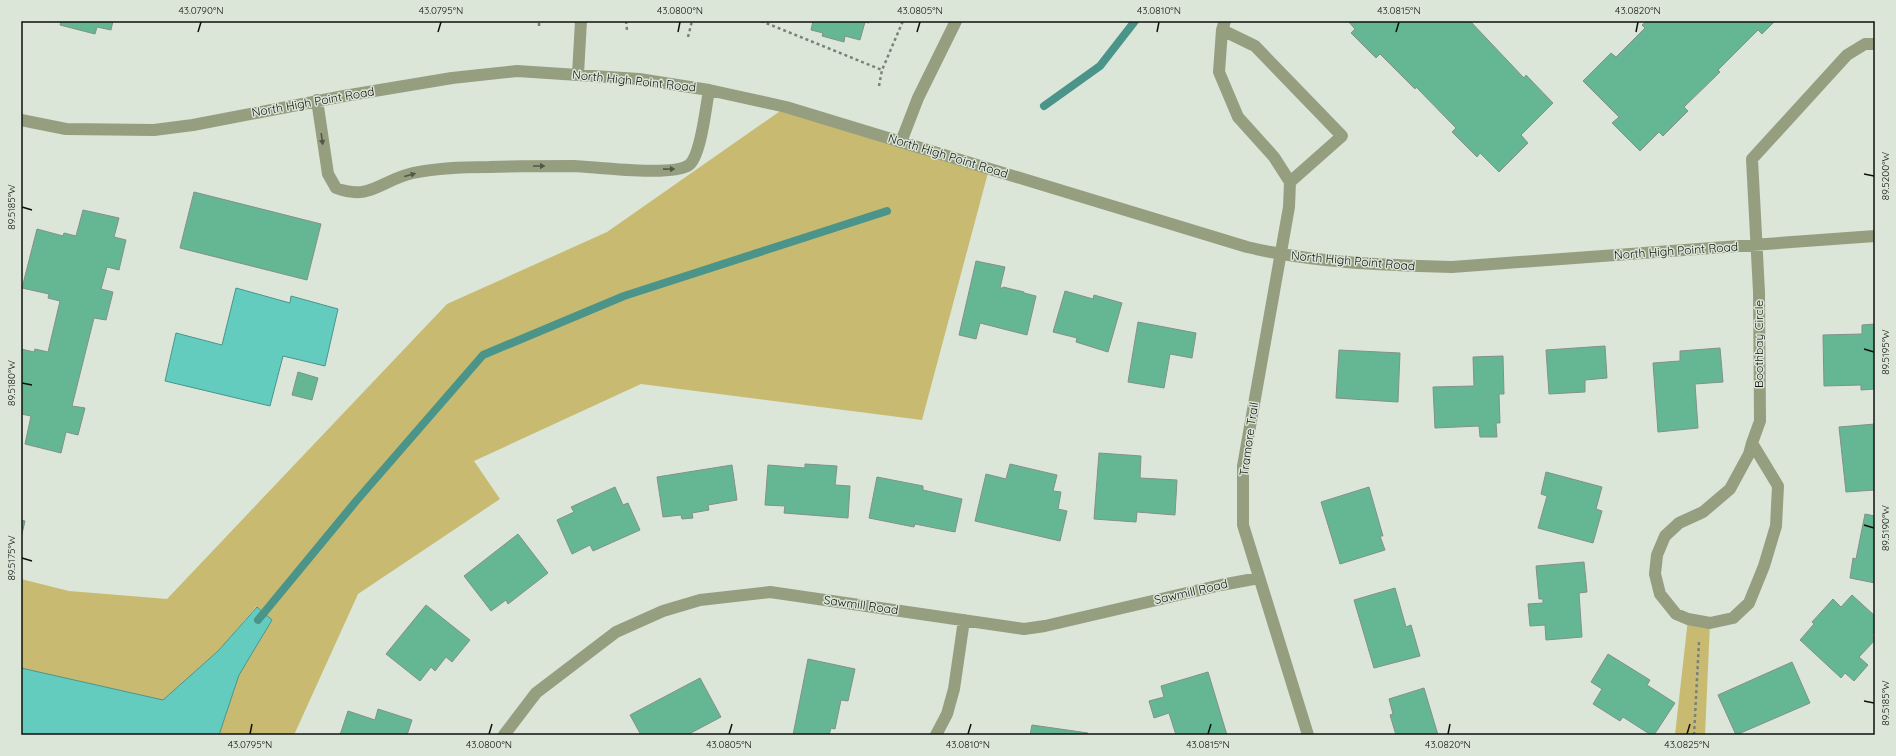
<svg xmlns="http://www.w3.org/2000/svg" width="1896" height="756" font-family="Quicksand,sans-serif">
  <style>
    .green { fill: #c8ba71 }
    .water { fill: #63ccbf; stroke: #4a948a }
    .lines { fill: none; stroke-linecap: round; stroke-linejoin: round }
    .stream { stroke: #4a948a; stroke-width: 8 }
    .building { fill: #64b792; stroke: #82918a }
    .path { stroke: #7a8179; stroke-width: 2.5; stroke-dasharray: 3 3; stroke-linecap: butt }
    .minor { stroke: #969e80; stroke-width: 12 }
    .oneway { fill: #525846 }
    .ticks { fill: none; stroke: #0e110d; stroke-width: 1.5 }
    .labels { text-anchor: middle; stroke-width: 3; stroke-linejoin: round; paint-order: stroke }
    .street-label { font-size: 12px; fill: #0e110d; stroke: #dbe6d9 }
    .neatline { fill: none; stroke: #0e110d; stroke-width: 1.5 }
    .ticks-label { font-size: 10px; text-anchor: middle; fill: #0e110d }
  </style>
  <rect width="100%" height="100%" fill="#dbe6d9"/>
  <path class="green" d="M786,107l203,62 -67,251 -281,-36 -167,77 26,38 -142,95 -64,141h-75l20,-60 33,-55 -16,-13 -38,44 -55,49 -142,-32v-89l48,12 98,8 280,-295 160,-72z
    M1688,619l22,4 -5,112h-30z"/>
  <path class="water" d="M236,288l54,15 1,-7 47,13 -13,57 -42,-10 -13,50 -105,-25 11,-48 46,12z
    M257,607l15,13 -33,55 -20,60h-198v-67l142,32 55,-49z"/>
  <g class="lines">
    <path class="stream" d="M1044,106l56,-40 35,-45
      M258,620l99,-120 126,-145 141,-59 263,-85"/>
  </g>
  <path class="building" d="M61,21h52l-2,9 -14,-3 -2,7 -35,-9z
    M813,21h56v2l-4,-1 -5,18 -15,-4 -1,6 -22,-6 1,-3 -12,-3z
    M1348,21h122l54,57 2,-3 27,28 -32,32 7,8 -29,29 -19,-19 -3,4 -25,-25 4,-4 -40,-41 -1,2 -35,-35 -4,4 -25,-25 4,-4z
    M1647,21h128l-13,13 -4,-4 -40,40 2,2 -36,35 4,4 -25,25 -4,-4 -19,19 -28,-28 7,-6 -36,-36 28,-28 5,4 29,-29 -3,-3z
    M194,192l127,32 -14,56 -127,-32z
    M83,210l36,8 -5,19 12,3 -7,30 -12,-3 -6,22 12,3 -7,28 -12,-2 -22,88 13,2 -7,27 -12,-3 -5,21 -36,-9 6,-28 -10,-2v-65l13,3 1,-3 13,3 12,-51 -12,-3 1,-4 -27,-6 15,-59 26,7 1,-3 12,3z
    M976,261l29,6 -5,21h3v-1l21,5v1l12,3 -9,39 -47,-12 -4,16 -17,-4z
    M1065,291l28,8 1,-4 28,8 -14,49 -32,-10 1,-4 -24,-6z
    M1138,322l58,11 -4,25 -22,-4 -6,34 -36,-6z
    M1875,324v65l-14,1v-5l-37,1 -1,-51 39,-1v-9z
    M1605,346l2,32 -22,2v12l-36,2 -3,-44z
    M1720,348l3,34 -28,2 3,44 -40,4 -5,-69 27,-2v-10z
    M1339,350l61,3 -2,49 -62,-4z
    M1503,356l1,38h-5l1,29h-4l1,14h-17l-1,-11 -44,2 -2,-41 41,-1 -1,-29z
    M298,372l20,6 -6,22 -20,-5z
    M1875,424v66l-29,2 -7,-65z
    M1099,453l42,3 -1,22 37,2 -2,35 -38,-3 -1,10 -42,-3z
    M805,464l32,2 -2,19 15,1 -2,32 -64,-5 1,-7 -20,-1 3,-40 37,3z
    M1010,464l47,11 -4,16 8,1 -3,17 9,2 -7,30 -85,-20 11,-47 20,5z
    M732,465l5,35 -29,5 1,5 -17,3 1,5 -11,1 -1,-4 -18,2 -6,-40z
    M1546,472l56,15 -6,22 6,2 -9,32 -55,-15 9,-32 -6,-2z
    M877,477l46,9v4l39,9 -7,33 -40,-8 -1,3 -45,-9z
    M615,487l8,18 5,-2 12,27 -47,21 -3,-6 -18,9 -15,-34 17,-8 -3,-5z
    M1369,487l14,49h-3l5,14 -45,14 -19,-62z
    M1865,514l10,2v67l-25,-5 3,-20 3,1z
    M21,520l4,1 -4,17z
    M518,534l30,39 -40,31 -2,-4 -15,11 -27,-35z
    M1584,562l3,30 -8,1 3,44 -36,3 -1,-15 -15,1 -2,-22 15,-1v-4h-4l-3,-33z
    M1395,588l11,39 5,-2 9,31 -46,12 -20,-68z
    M1852,595l23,21v15l-3,4 3,5 -16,17 9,8 -14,16 -9,-8 -4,5 -41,-38 14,-16 -2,-2 21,-23 8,8z
    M426,605l44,35 -18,22 -6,-5 -11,14 -4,-4 -11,14 -34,-27z
    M1608,654l42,26 -3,5 28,18 -21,32h-3l-28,-18 -3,4 -27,-17 9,-15 -11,-7z
    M808,659l47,10 -7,32 -7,-1 -6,29 -4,-1 -2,7h-36z
    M1792,662l18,41 -74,32 -18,-40z
    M1208,672l19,63h-51l-7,-22 -15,5 -5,-17 15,-4 -3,-11z
    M700,678l21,39 -34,18h-46l-11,-20z
    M1424,688l14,47h-42l-6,-20 3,-1 -4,-15z
    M378,709l34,11 -5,15h-67l8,-24 27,9z
    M1032,725l56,8 -1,2h-57z"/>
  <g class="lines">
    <path class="path" d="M626,21l1,9
      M761,21l121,49
      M539,26v-5
      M688,37l4,-16
      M879,86l3,-16 21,-49
      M1694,735l5,-93"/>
    <path class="minor" d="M1225,21l-3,9 -3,42 19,45 36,40 16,25 -1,25 -46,259v59l65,210
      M1222,30l33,16 87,90 -52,46
      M578,74l3,-53
      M317,100l11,74 8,14c35,13 45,-8 77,-15 24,-5 51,-6 76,-6 28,-1 57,-1 85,-1 23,1 99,11 115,-1 12,-9 17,-59 20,-75
      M21,120l45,9 88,1 39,-5 151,-29 108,-18 65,-7 122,8 70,11 77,17 461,140c67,16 136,18 205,20l423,-31
      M901,142l17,-44 38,-77
      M1752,443l26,43 -2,40 -12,40 -15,37 -16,15 -23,5 -22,-4 -12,-5 -16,-20 -5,-20 2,-19 8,-19 14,-13 24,-11 27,-23 19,-35z
      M1752,443l8,-22 -1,-129 -7,-133 95,-104 18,-11h10
      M504,735l32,-42 80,-61 47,-21 37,-11 70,-8 254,37 21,-3 176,-41 38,-7
      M936,735l11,-21 7,-25 10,-69"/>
  </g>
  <defs><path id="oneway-solid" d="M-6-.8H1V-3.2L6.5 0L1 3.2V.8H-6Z"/></defs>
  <g class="oneway">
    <use href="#oneway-solid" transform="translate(322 139) rotate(82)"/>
    <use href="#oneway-solid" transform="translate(539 166)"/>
    <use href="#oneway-solid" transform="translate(669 169) rotate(-1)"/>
    <use href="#oneway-solid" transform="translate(410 175) rotate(-15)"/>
  </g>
  <path class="ticks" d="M198,32l3,-10M438,32l3,-10M678,32l2,-10M917,32l3,-10M1157,32l2,-10M1396,32l3,-10M1636,32l2,-10M1864,174l10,2M22,207l10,3M1864,349l10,3M22,383l10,2M1864,525l10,3M22,558l10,3M1864,701l10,2M250,734l2,-10M489,734l3,-10M729,734l3,-10M968,734l3,-10M1208,734l3,-10M1448,734l2,-10M1687,734l3,-10"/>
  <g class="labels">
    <g class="street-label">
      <text transform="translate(634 81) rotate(6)" y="4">North High Point Road</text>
      <text transform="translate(313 102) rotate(-10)" y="4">North High Point Road</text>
      <text transform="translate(948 156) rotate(17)" y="4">North High Point Road</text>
      <text transform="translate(1676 251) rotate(-4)" y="4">North High Point Road</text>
      <text transform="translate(1353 261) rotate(5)" y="4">North High Point Road</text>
      <text transform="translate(1759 344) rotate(-90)" y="4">Boothbay Circle</text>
      <text transform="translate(1249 439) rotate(-82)" y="4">Tramore Trail</text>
      <text transform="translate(1191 592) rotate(-13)" y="4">Sawmill Road</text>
      <text transform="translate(861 605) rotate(8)" y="4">Sawmill Road</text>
    </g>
  </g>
  <rect width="1896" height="756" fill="none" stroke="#dbe6d9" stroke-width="44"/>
  <rect x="22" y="22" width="1852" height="712" class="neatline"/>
  <g class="ticks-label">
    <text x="201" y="14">43.0790°N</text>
    <text x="441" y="14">43.0795°N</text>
    <text x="680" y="14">43.0800°N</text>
    <text x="920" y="14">43.0805°N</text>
    <text x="1159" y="14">43.0810°N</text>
    <text x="1399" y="14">43.0815°N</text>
    <text x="1638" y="14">43.0820°N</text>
    <text transform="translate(1885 176) rotate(-90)" y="4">89.5200°W</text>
    <text transform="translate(11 207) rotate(-90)" y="4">89.5185°W</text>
    <text transform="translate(1885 352) rotate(-90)" y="4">89.5195°W</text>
    <text transform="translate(11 383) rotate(-90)" y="4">89.5180°W</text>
    <text transform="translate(1885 528) rotate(-90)" y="4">89.5190°W</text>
    <text transform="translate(11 558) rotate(-90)" y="4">89.5175°W</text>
    <text transform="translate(1885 703) rotate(-90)" y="4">89.5185°W</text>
    <text x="250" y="748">43.0795°N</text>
    <text x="489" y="748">43.0800°N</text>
    <text x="729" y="748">43.0805°N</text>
    <text x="968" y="748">43.0810°N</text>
    <text x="1208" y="748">43.0815°N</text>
    <text x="1448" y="748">43.0820°N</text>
    <text x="1687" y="748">43.0825°N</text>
  </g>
</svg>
